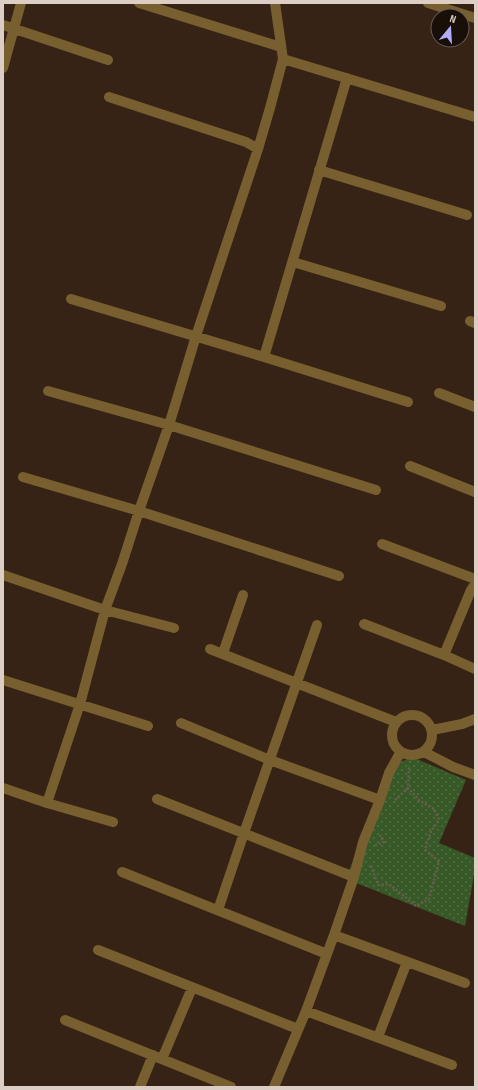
<svg xmlns="http://www.w3.org/2000/svg" width="478" height="1090" font-family="'Sofia Sans Condensed',sans-serif">
  <style>
    .green { fill: url(#green-dots) }
    .lines { fill: none; stroke-linecap: round; stroke-linejoin: round }
    .path { stroke: #6e5c4f; stroke-width: 2.5; stroke-dasharray: 2 2; stroke-linecap: butt }
    .minor { stroke: #775f2f; stroke-width: 10 }
  </style>
  <defs>
    <pattern id="green-dots" width="8" height="8" patternUnits="userSpaceOnUse"><rect width="8" height="8" fill="#375827"/><path d="M2 2h.1M6 6h.1" fill="none" stroke="#536f45" stroke-width="1.8" stroke-linecap="round"/></pattern>
  </defs>
  <rect width="100%" height="100%" fill="#372315"/>
  <path class="green" d="M412,757l54,23 -27,63 36,15v11l-10,57 -119,-47 41,-111z"/>
  <g class="lines">
    <path class="path" d="M395,800l13,-12
      M375,845l9,-3 -4,-7
      M371,866l7,19 11,-1 27,22 13,-7 10,-38 -14,-11 6,-19 8,-11 -5,-11 -14,-8 -12,-13 1,-22"/>
    <path class="minor" d="M139,3l142,44
      M428,3l47,15
      M3,25l105,35
      M283,59l192,58
      M3,68l18,-65
      M109,97l137,45 12,7
      M319,170l148,45
      M293,262l148,44
      M71,299l193,58 144,45
      M470,321l5,2
      M264,357l83,-279
      M48,391l121,34 207,65
      M439,393l36,14
      M410,466l65,26
      M23,477l116,34 200,65
      M382,544l93,35
      M3,575l102,35 69,18
      M364,624l80,31 31,14
      M210,649l186,73
      M223,653l20,-58
      M444,655l27,-65 4,-6
      M3,680l145,46
      M392 735a20 20 0 1 1 40 0a20 20 0 1 1-40 0Z
      M181,723l89,37 110,40
      M432,730l30,-6 13,-5
      M424,752l29,15 22,8
      M3,788l44,15 66,19
      M157,799l197,78
      M47,803l33,-99 25,-94 17,-46 17,-53 30,-86 27,-89 62,-187 12,-41 13,-49 -8,-56
      M122,872l205,82
      M218,910l26,-77 73,-208
      M334,935l131,48
      M98,950l200,79
      M306,1011l146,54
      M65,1020l166,67
      M378,1037l29,-75
      M162,1059l30,-71
      M140,1087l13,-32
      M274,1087l32,-76 28,-76 20,-58 9,-35 17,-42 9,-27 11,-20"/>
  </g>
  <rect width="478" height="1090" fill="none" stroke="#dccec5" stroke-width="8"/>
  <g transform="translate(450 28) rotate(18)"><circle r="19" fill="#180f09" stroke="#665b54"/>
  <path d="M0-3L7 15L0 10L-7 15Z" fill="#b5acf9"/>
  <text y="-6" font-size="11" font-weight="bold" text-anchor="middle" fill="#dccec5">N</text>
  </g>
</svg>
